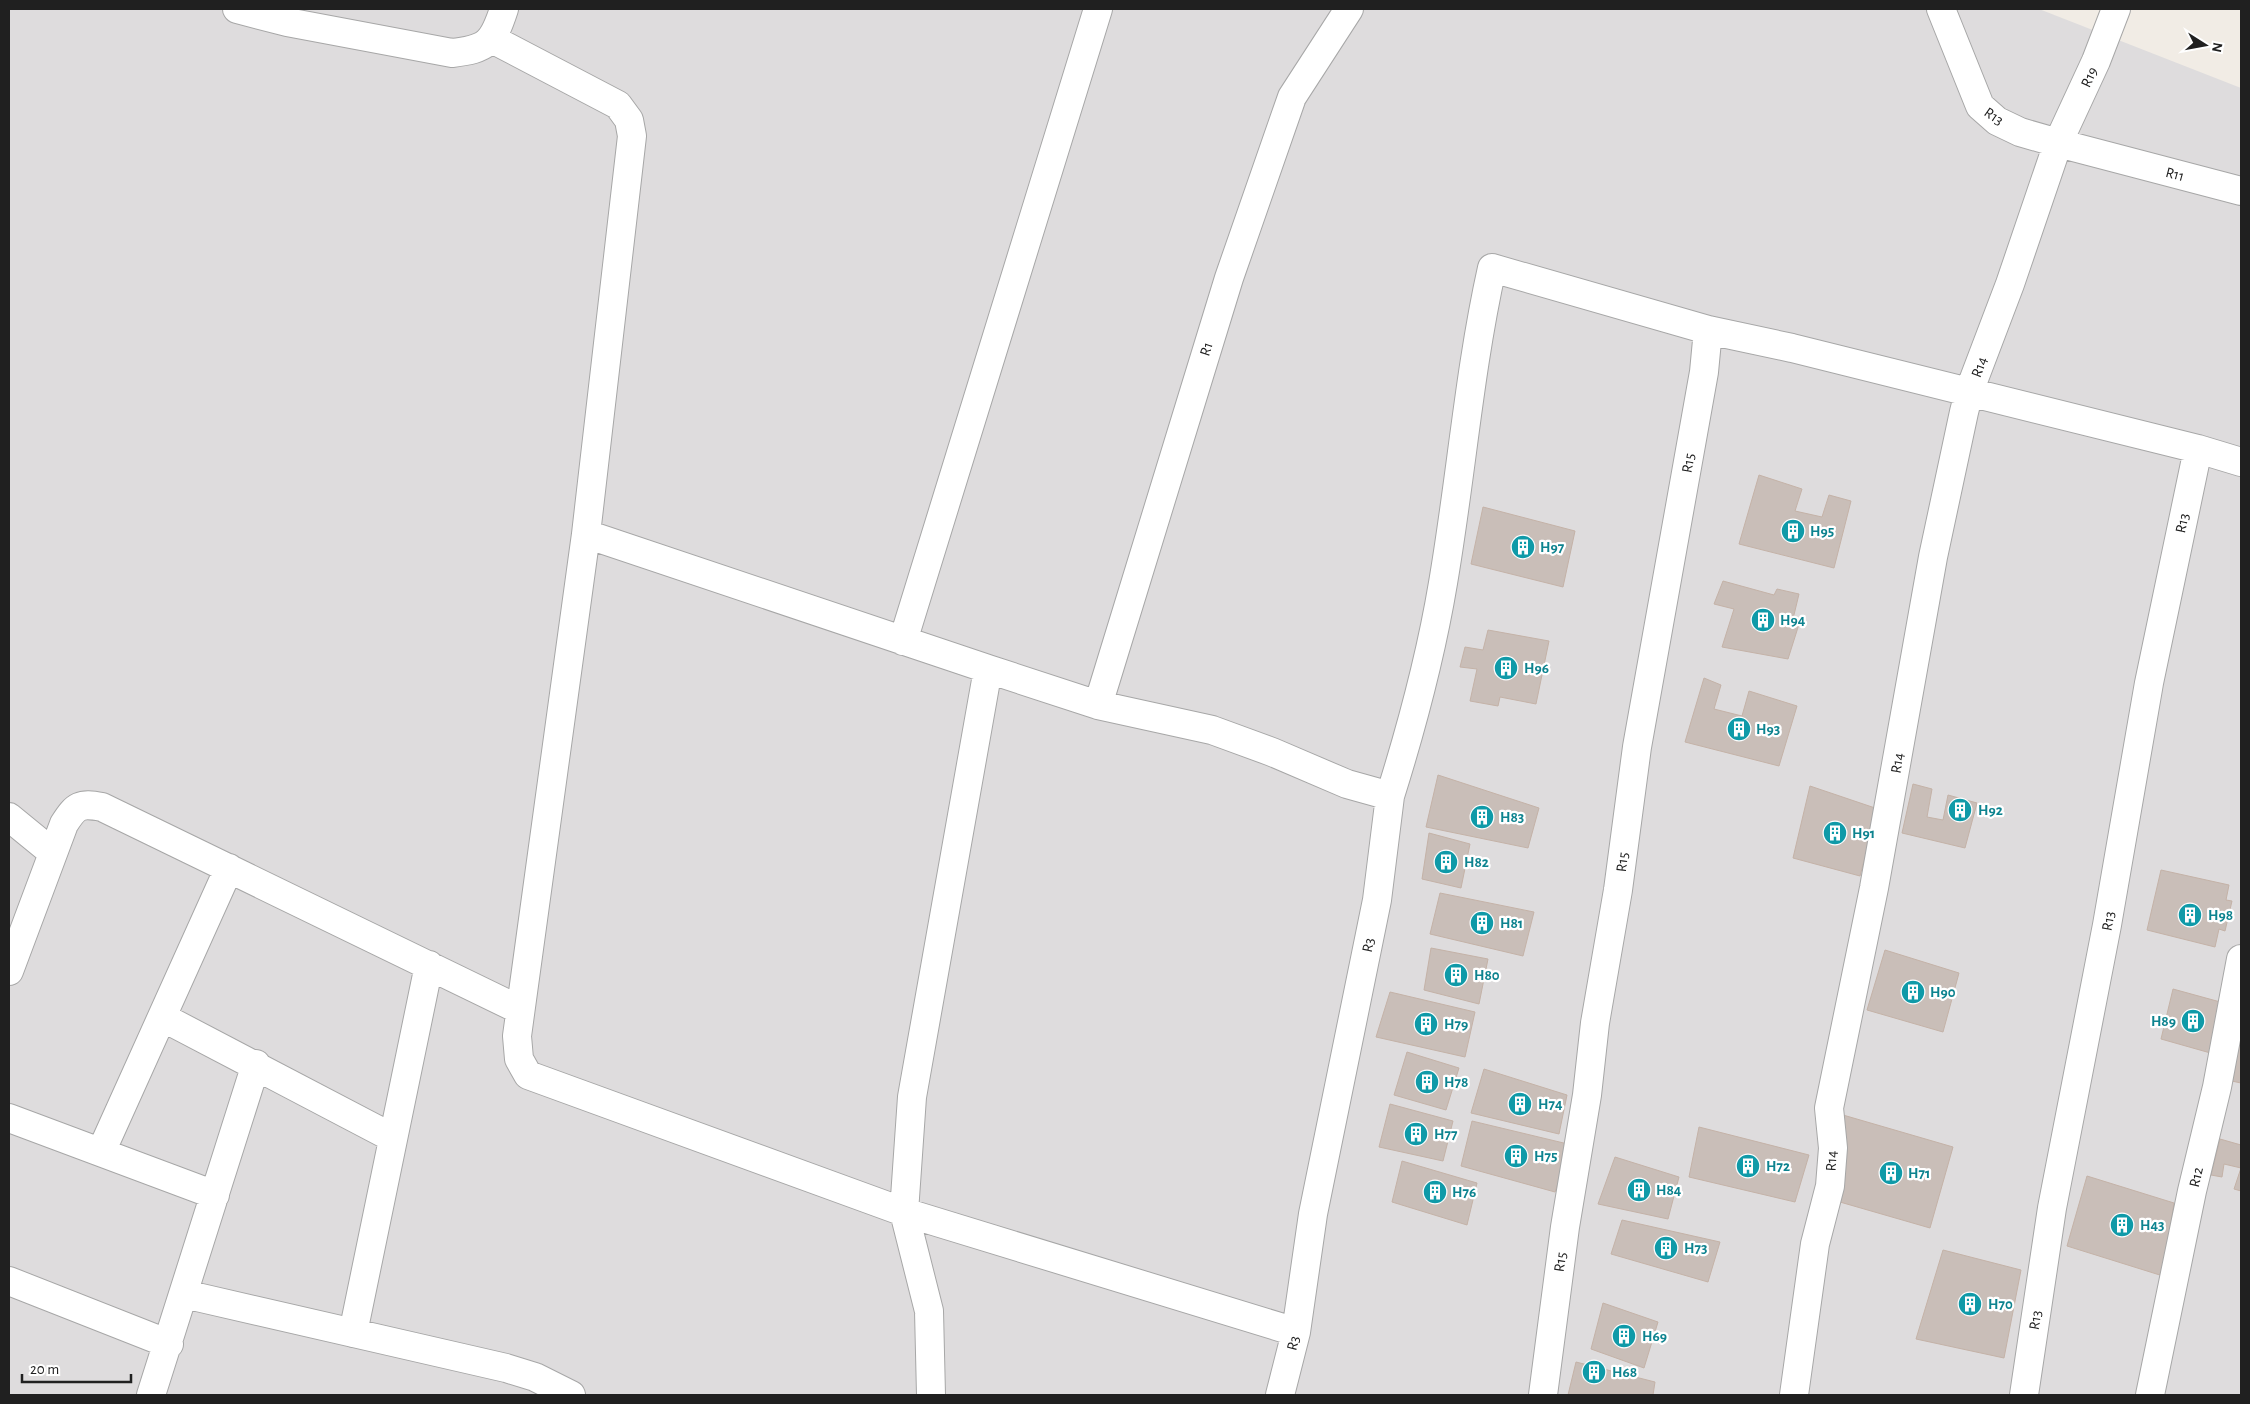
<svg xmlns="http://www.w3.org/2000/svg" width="2250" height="1404" font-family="'Alegreya Sans',sans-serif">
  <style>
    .residential { fill: #dedcdd }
    .building { fill: #c9beb8; stroke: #c4b2a7 }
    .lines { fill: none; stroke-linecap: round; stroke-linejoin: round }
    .minor-casing { stroke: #a7a7a7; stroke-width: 30 }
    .minor { stroke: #fff; stroke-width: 28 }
    .labels { text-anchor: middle; stroke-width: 4.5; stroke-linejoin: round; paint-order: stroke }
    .street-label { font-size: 15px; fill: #202020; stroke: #fff }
    .culture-label { font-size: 15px; font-weight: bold; fill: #0d838f; stroke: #fff; text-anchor: start }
  </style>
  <rect width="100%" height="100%" fill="#f1ece5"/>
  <path class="residential" d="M9,9h2030l202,79v1307h-2232z"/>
  <path class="building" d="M1759,475l43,14 -7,22 27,6 7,-22 22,6 -17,67 -95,-24z
    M1483,507l92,24 -12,56 -92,-23z
    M1723,581l51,14 3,-6 22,5 -6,25 7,2 -12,38 -66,-12 12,-38 -20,-5z
    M1488,630l61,11 -13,63 -36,-7 -2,9 -28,-5 7,-32 -17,-2 5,-20 18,3z
    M1704,678l17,7 -7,24 28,7 7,-25 48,15 -18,60 -94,-24z
    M1438,775l101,33 -11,40 -102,-21z
    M1913,784l19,5 -5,28 16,3 5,-25 29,8 -12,45 -63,-15z
    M1810,786l68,23 -18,67 -67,-18z
    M1429,833l41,11 -9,44 -39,-9z
    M2161,870l68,15 -3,15 6,1 -7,30 -6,-2 -4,18 -68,-17z
    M1440,893l94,19 -11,44 -93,-22z
    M1431,948l57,11 -9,45 -55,-14z
    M1885,950l74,23 -16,59 -76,-22z
    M2173,989l51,14 -10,51 -53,-15z
    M1390,992l85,20 -10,45 -89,-20z
    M2241,1023v60l-14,-3z
    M1407,1052l52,16 -13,42 -52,-15z
    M1484,1069l83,26 -8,39 -88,-21z
    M1390,1104l63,17 -10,40 -64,-14z
    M1843,1115l110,32 -23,81 -97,-28z
    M1472,1121l100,24 -17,47 -94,-26z
    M1699,1127l110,28 -14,47 -106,-25z
    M2220,1139l21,6v46l-7,-2 7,-21 -17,-4 -2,13 -11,-2z
    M1615,1157l64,20 -11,42 -70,-15z
    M1402,1161l75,22 -10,42 -75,-23z
    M2087,1176l87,27 -11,73 -96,-30z
    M1622,1220l98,22 -12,40 -97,-28z
    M1943,1250l78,20 -17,88 -88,-19z
    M1603,1303l55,19 -14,46 -53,-19z
    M1576,1362l79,20 -2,13h-85z"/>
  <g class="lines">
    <g class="minor-casing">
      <path id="minor" d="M237,9l50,13 165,31c35,-4 41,-10 52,-44
        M1941,9l39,97 17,15 23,11 38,11 183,48
        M492,39l126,66 11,15 3,16 -46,398 -69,502 2,23 9,16 376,137 392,120
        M586,534l402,135
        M903,641l195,-632
        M1098,705l131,-427 63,-181 57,-88
        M1390,796c22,-70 41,-141 53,-213 18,-105 26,-212 49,-315l216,62
        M9,817l44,36
        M9,971l55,-147c12,-19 16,-21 38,-17l418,203
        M162,1017l231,121
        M9,1118l206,77
        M101,1152l128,-284
        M9,1281l160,63
        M184,1294l322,74 29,9 36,18
        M353,1333l76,-368
        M151,1395l105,-331
        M931,1395l-2,-84 -25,-99 8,-115 76,-428 110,36 114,25 60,22 75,32 43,12 -13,104 -64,314 -17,118 -16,63
        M1543,1395l22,-168 22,-132 8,-72 23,-133 19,-143 67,-375 4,-42 84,18 406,101 43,13
        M1794,1395l21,-151 15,-58 3,-38 -4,-40 45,-220 59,-331 31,-145 5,-20 41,-108 48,-141 38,-82 20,-52
        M2024,1395l28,-187 55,-283 42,-242 49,-234
        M2150,1395l42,-204 25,-104 24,-128"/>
    </g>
    <use href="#minor" class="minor"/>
  </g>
  <defs>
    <g id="building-disc" transform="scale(1.25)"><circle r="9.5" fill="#0f9aa8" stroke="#fff"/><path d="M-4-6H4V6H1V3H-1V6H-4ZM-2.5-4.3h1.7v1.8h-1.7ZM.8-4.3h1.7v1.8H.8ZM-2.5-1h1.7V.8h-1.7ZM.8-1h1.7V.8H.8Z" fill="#fff"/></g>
  </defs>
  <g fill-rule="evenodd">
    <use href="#building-disc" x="1793" y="531"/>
    <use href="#building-disc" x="1523" y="547"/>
    <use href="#building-disc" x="1763" y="620"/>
    <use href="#building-disc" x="1506" y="668"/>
    <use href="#building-disc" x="1739" y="729"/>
    <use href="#building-disc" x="1960" y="810"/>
    <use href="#building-disc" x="1482" y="817"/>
    <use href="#building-disc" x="1835" y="833"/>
    <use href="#building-disc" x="1446" y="862"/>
    <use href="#building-disc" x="2190" y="915"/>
    <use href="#building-disc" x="1482" y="923"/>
    <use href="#building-disc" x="1456" y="975"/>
    <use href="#building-disc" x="1913" y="992"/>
    <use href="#building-disc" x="2193" y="1021"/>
    <use href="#building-disc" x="1426" y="1024"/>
    <use href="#building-disc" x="1427" y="1082"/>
    <use href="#building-disc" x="1520" y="1104"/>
    <use href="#building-disc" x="1416" y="1134"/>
    <use href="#building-disc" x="1516" y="1156"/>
    <use href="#building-disc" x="1748" y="1166"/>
    <use href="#building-disc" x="1891" y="1173"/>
    <use href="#building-disc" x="1639" y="1190"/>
    <use href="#building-disc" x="1435" y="1192"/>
    <use href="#building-disc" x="2122" y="1225"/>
    <use href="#building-disc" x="1666" y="1248"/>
    <use href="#building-disc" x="1970" y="1304"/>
    <use href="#building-disc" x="1624" y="1336"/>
    <use href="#building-disc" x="1594" y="1372"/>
  </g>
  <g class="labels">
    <g class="street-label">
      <text transform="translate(2089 77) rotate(-65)" y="5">R19</text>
      <text transform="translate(1994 116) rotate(35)" y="5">R13</text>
      <text transform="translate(2175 174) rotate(15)" y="5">R11</text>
      <text transform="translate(1206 349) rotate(-72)" y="5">R1</text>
      <text transform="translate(1979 367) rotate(-69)" y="5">R14</text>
      <text transform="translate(1688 463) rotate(-80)" y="5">R15</text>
      <text transform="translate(2182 523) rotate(-78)" y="5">R13</text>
      <text transform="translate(1897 763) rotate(-80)" y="5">R14</text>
      <text transform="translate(1622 862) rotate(-83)" y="5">R15</text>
      <text transform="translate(2108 921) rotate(-80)" y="5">R13</text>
      <text transform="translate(1368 945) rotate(-79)" y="5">R3</text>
      <text transform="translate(1831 1161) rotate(-87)" y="5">R14</text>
      <text transform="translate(2196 1177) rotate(-77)" y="5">R12</text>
      <text transform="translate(1560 1262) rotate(-82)" y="5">R15</text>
      <text transform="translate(2035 1320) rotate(-81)" y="5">R13</text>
      <text transform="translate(1293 1343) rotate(-76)" y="5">R3</text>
    </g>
    <g class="culture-label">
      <text x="1810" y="536">H95</text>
      <text x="1540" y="552">H97</text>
      <text x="1780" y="625">H94</text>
      <text x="1524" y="673">H96</text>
      <text x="1756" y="734">H93</text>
      <text x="1978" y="815">H92</text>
      <text x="1500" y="822">H83</text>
      <text x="1852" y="838">H91</text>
      <text x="1464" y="867">H82</text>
      <text x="2208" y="920">H98</text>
      <text x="1500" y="928">H81</text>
      <text x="1474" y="980">H80</text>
      <text x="1930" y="997">H90</text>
      <text x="2176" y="1026" text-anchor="end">H89</text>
      <text x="1444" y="1029">H79</text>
      <text x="1444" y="1087">H78</text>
      <text x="1538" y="1109">H74</text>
      <text x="1434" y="1139">H77</text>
      <text x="1534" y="1161">H75</text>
      <text x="1766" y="1171">H72</text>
      <text x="1908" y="1178">H71</text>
      <text x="1656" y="1195">H84</text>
      <text x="1452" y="1197">H76</text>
      <text x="2140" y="1230">H43</text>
      <text x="1684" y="1253">H73</text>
      <text x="1988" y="1309">H70</text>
      <text x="1642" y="1341">H69</text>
      <text x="1612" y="1377">H68</text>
    </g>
  </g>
  <rect width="2250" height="1404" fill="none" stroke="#202020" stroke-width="20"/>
  <g transform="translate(2205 45) rotate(101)" stroke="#ffffff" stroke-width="4" paint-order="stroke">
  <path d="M0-4L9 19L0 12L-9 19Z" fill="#202020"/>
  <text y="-8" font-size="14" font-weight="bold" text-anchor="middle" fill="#202020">N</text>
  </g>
  <path d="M22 1374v8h109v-8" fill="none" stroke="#202020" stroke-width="2.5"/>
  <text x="30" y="1374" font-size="15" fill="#202020" stroke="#ffffff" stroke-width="4" paint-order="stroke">20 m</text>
</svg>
